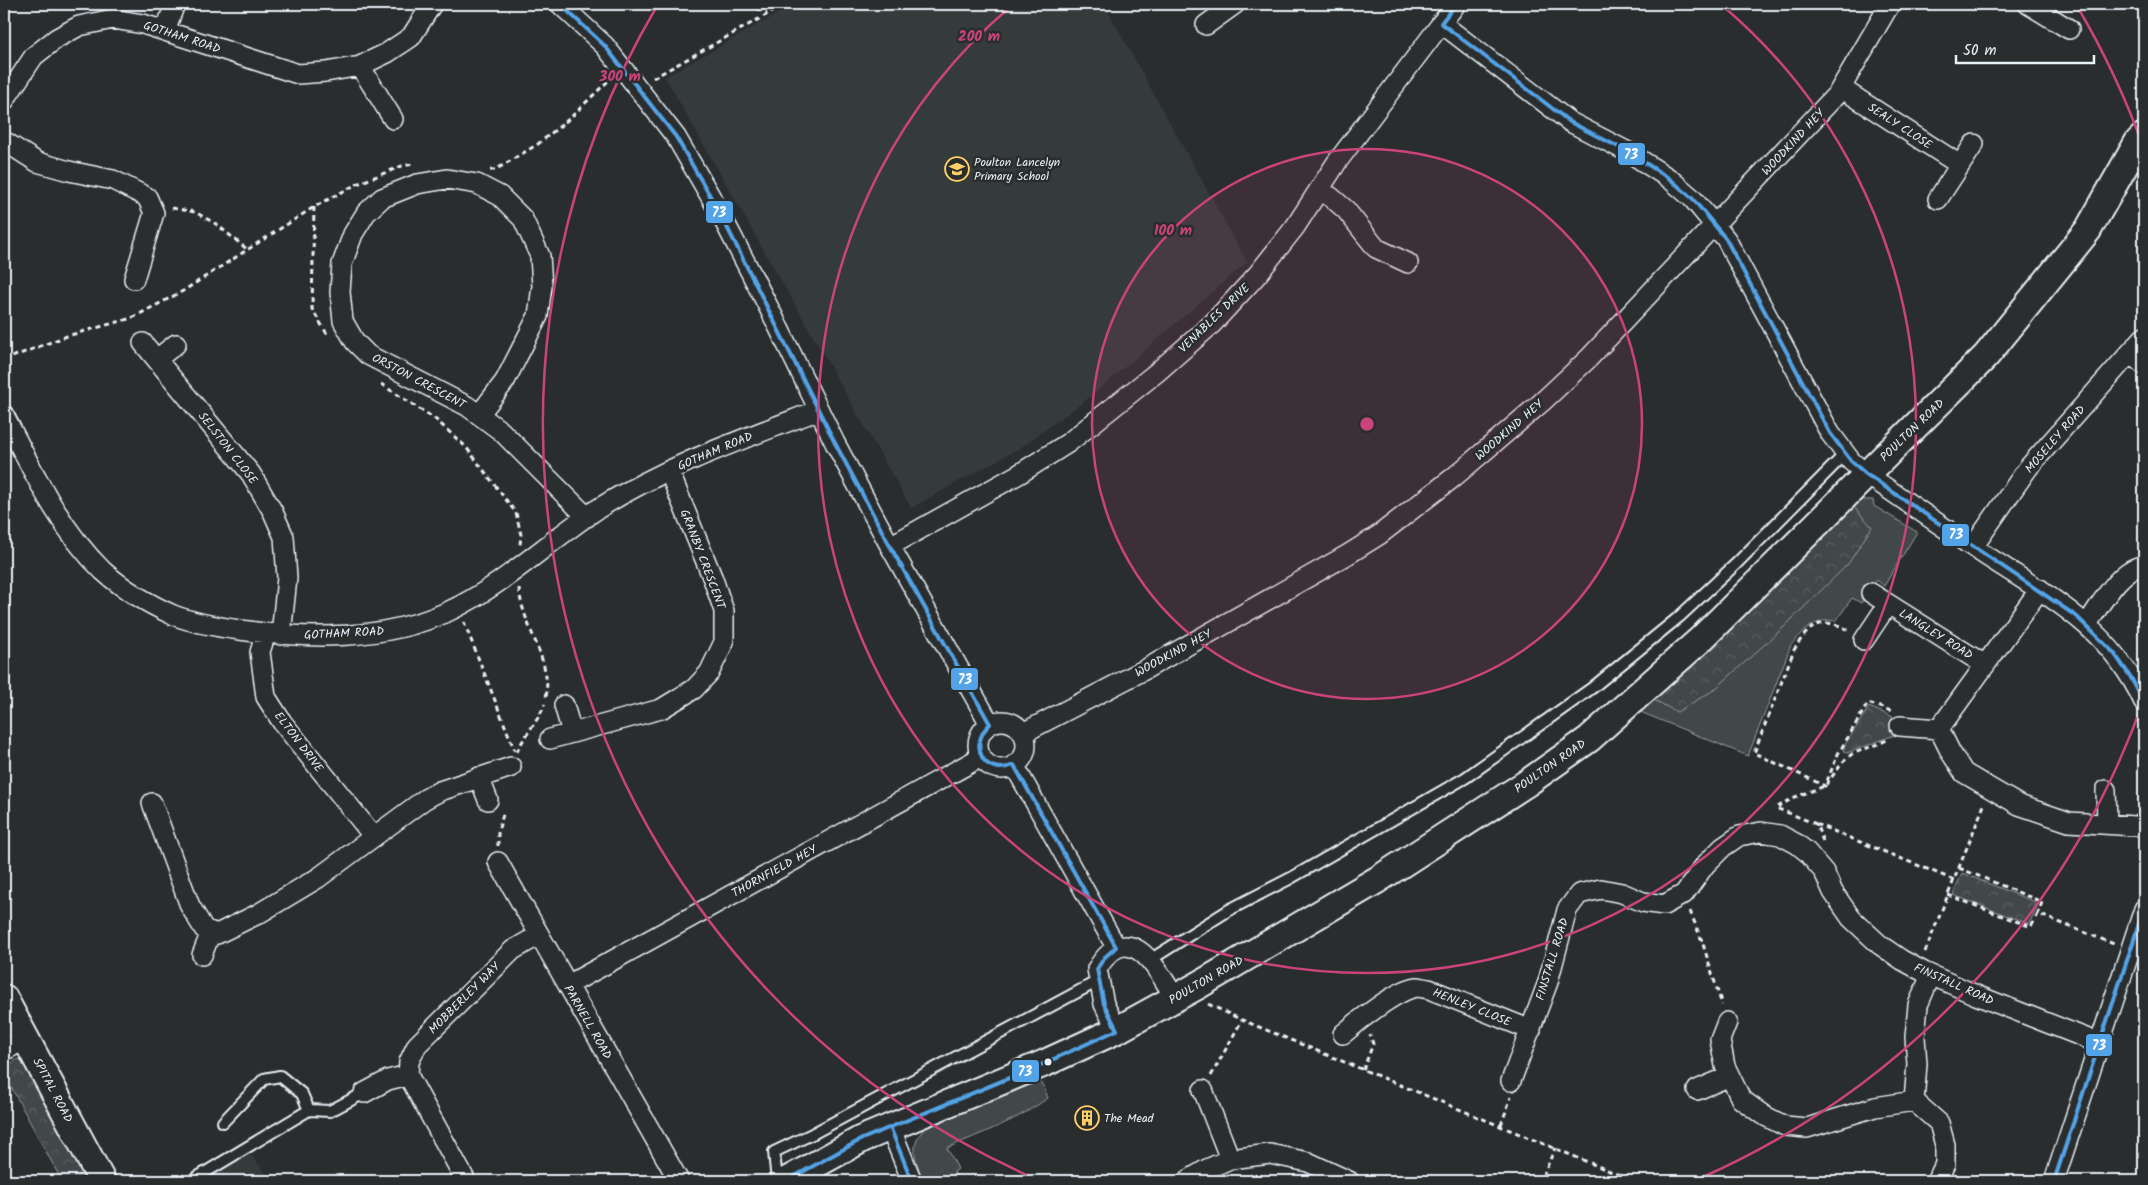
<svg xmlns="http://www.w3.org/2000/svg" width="2148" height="1185" font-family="Kalam,sans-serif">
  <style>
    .built { fill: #363a3b }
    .grass { fill: #424648; stroke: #959ca0 }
    .forest { fill: url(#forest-crowns); stroke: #959ca0 }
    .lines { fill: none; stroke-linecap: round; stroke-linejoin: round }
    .lane-casing { stroke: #e8f1f8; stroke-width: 14 }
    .street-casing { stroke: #e8f1f8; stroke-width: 22 }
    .secondary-casing { stroke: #e8f1f8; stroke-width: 30 }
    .path { stroke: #e8f1f8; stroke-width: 3; stroke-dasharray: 5 4; stroke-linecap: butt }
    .lane { stroke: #2a2d2e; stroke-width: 10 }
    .street { stroke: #2a2d2e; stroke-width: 19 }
    .secondary { stroke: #2a2d2e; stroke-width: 26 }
    .bus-1-casing { stroke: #2a2d2e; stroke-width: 8 }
    .bus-1 { stroke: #53a3e8; stroke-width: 4 }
    .ring { fill: none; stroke: #ca437a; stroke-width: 2.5 }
    .bus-dot { fill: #e8f1f8; stroke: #2a2d2e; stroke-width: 2 }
    .labels { text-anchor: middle; stroke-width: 5; stroke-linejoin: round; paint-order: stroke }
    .street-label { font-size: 12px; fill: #e8f1f8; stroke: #2a2d2e }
    .poi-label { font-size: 12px; fill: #e8f1f8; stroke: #2a2d2e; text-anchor: start }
    .centre { fill: #ca437a; stroke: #2a2d2e; stroke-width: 2.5 }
    .ring-label { font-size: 15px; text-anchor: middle; font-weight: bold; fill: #ca437a; stroke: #2a2d2e; stroke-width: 5; stroke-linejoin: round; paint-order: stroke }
    .line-badge { stroke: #2a2d2e; stroke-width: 2 }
    .badge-label { font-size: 14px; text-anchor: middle; font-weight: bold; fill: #fff }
  </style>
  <defs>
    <pattern id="forest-crowns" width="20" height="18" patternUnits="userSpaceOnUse" patternTransform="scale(1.25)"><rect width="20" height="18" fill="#424648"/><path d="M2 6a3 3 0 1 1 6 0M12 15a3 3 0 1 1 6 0" fill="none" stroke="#5d6163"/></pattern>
  </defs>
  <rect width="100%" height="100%" fill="#2a2d2e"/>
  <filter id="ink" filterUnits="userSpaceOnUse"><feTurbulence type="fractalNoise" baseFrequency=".02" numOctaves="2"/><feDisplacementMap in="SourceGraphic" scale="10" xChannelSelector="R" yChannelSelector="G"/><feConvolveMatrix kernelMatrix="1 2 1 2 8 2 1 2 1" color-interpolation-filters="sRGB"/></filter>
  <g filter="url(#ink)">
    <path class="built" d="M795,4h309l143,258 -157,135 -67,49 -112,62 -246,-431z
      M245,1148l27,33h-80z
      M171,1172l7,9h-21z"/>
    <path class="grass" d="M1861,500h12l1,6 43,26 -33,54 -7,-6 -16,23 -9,-5 -16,23c-19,-4 -33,10 -45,24l-43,111 -110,-45c76,-64 144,-135 214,-206z
      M1037,1079l7,8 4,11c-30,22 -66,35 -101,50l11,21 -4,3 5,9h-36c-7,-20 -15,-35 2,-53z"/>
    <path class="forest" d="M1852,505l20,22 -24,37 -64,63 -70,63 -37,22 -25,-13c72,-60 135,-128 200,-194z
      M1869,707l29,12 -1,15 -50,19 -4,-3 3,-7z
      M1962,873l73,29 2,5 -8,17 -76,-29z
      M26,1054l69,127h-33l-58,-107v-6z"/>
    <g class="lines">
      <g class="lane-casing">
        <path id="lane" d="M1150,960l79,-50 62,-32 174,-100 127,-90 87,-71 57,-53 110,-111
          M223,1122l41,-43 16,-3 22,18 7,16 21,1 34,-18
          M191,1181l118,-71
          M777,1181l-3,-29 38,-18 286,-153"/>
      </g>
      <g class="street-casing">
        <path id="street" d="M560,4l45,42 71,91 44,76 51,99 64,131 55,103 100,178
          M2028,4l41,25
          M1441,23l129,99 60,31 40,26 22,19 34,41 104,194 21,28 15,13c40,27 79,55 119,81 66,43 124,72 159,147
          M1206,25l29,-21
          M165,31l10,-27
          M360,66l33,53
          M1841,88l119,77
          M4,101l30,-45 23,-18 22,-12 34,-7 30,5 155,50 28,-2 34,-6 27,-13 24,-16 21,-33
          M4,141l33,21 32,9 44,9 34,17 7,16 -20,66
          M1318,191l13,6 15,13 30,38 32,15
          M1938,199l36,-55
          M143,343l108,131 22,38 11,25 3,41 -6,57
          M2130,353l14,12
          M157,359l19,-15
          M4,415c28,54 54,112 99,156 20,18 46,33 70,44 21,8 45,12 67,15 68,9 143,11 207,-18 55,-25 99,-69 149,-102 69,-44 147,-71 223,-100
          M479,415l26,-34 33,-65 4,-30 -2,-30 -17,-37 -23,-23 -23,-12 -30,-5 -30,5 -35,14 -16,15 -13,21 -11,30 -2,28 3,29 12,21 13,13 99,51 34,25 86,86
          M890,546l129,-72 49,-31 88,-70 56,-49 45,-49 38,-48 42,-65 119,-158
          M1973,547l55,-79 116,-131
          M1871,593l114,72
          M2087,624c13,-18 34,-58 57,-58
          M266,633l-6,19 6,45 16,25 92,115
          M1864,640l24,-36
          M564,705l8,28
          M978 745a24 24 0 1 1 48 0a24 24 0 1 1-48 0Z
          M1900,726l39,3
          M1939,729l12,24 13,20 55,32 50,17 66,4
          M1939,729l101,-140
          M1023,733l121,-63 203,-115 32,-20 75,-58 88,-75 47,-44 249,-265 52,-89
          M550,739l111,-30 33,-20 15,-16 15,-31v-31l-11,-32 -44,-108
          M1014,765l102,182
          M479,777l9,23
          M2106,790l1,33
          M152,803l38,103 14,23 13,5 41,-20 60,-36 107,-79 15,-8 71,-24
          M498,862l181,319
          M202,955l9,-23
          M1931,975l-13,30 -3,32 2,27 -3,37 25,22 6,22v19l-8,17
          M568,985l413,-228
          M1727,1022l-7,18 5,26 16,33 22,16 22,11 22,2 68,-21 39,-6
          M1117,1030l-13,-26 -7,-35c32,-53 59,-2 78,29
          M1343,1034c15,-13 55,-45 74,-47 4,0 9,2 12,2l102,41
          M4,1051l21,-12
          M1511,1081l37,-99 19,-72 12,-16 22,-5 21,4 21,9 21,3 20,-11 21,-29 18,-18 16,-11 22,-4 19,3 17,9 10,8 17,20 9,20 18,26 29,27 22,15 22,12 52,23 125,49
          M1203,1090l27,69
          M1697,1090l33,-14
          M364,1093l24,-13 20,-5
          M890,1127l22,54
          M466,1181l-58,-106 1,-13 8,-17 96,-95 26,-15
          M1187,1181l20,-12 23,-10 40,-5 38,8 41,19
          M2054,1181l90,-272"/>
      </g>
      <g class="secondary-casing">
        <path id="secondary" d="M4,998l98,183
          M786,1181l76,-42 183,-76 72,-33 82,-45 178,-105 150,-97 62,-44 112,-100 285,-283 102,-126 50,-88 6,-6"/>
      </g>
      <path class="path" d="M750,4l17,10
        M653,78l133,-74
        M490,170h5l43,-26 32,-26 39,-38
        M314,207l-2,102 15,25
        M172,208l23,4 21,12 32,26
        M4,360l63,-24 65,-18 51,-27 131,-84 43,-23 45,-18 11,-2
        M381,384l54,35 31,28 50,66 5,22 -1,10
        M519,588c3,38 33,71 27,110
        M464,622l51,129
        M1848,630c-26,-15 -40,-4 -54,20l-40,103 71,33 13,-32 30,-51 23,8
        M517,752c8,-18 20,-29 28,-48
        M1816,824l-40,-16 19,-11 30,-11 18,-24 9,-8 38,-15
        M1823,841l-7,-17 138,56
        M498,846v-15l6,-20
        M1959,868l83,34 -4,12
        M1948,895l83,32 7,-13 76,30
        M1690,911l12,30 20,64
        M1925,952l59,-147
        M1208,1004l34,16 392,161
        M1363,1070l10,-26 -3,-9
        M1211,1076l31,-56
        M1501,1125l10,-28
        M1536,1181l7,-5 12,-28
        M1613,1181l2,-7"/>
      <use href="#lane" class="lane"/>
      <use href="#street" class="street"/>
      <use href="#secondary" class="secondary"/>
      <g class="bus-1-casing">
        <path id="bus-1" d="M560,4l45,42 71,91 44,76 115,230 55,103 100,178c-23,21 -6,54 24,41l102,182 -12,11 -7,11 7,35 13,26 -72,33 -183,76 -76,42
          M1456,4l-15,19 129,99 60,31 40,26 22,19 34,41 104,194 21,28 15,13 210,142 38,37 16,23 14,26
          M890,1127l22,54
          M2054,1181l90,-272"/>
      </g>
      <use href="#bus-1" class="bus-1"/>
    </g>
  </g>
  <circle cx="1367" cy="424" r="275" fill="#ca437a" fill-opacity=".12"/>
  <g class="ring">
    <circle cx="1367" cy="424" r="275"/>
    <path d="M1724 7A549 549 0 1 1 1010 7"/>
    <path d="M2144 699A824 824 0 0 1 1696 1180M1038 1180A824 824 0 0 1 657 6M2077 6A824 824 0 0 1 2144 149"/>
  </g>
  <defs>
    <g id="school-ring" transform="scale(1.25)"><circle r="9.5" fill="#2a2d2e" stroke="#ffd166" stroke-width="1.5"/><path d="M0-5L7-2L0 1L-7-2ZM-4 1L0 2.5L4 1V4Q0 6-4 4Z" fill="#ffd166"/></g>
    <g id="building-ring" transform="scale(1.25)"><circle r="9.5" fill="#2a2d2e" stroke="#ffd166" stroke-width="1.5"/><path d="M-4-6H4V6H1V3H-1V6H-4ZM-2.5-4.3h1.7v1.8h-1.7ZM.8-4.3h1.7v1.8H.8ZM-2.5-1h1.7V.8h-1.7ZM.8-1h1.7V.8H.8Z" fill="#ffd166"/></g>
  </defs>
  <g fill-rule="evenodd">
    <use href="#school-ring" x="957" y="169"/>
    <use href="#building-ring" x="1087" y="1118"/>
  </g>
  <circle class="bus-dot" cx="1048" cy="1062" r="4.5"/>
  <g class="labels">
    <g class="street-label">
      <text transform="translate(182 37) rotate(18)" y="4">GOTHAM ROAD</text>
      <text transform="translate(1900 126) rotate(33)" y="4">SEALY CLOSE</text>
      <text transform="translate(1793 142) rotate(-47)" y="4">WOODKIND HEY</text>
      <text transform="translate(1214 318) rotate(-44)" y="4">VENABLES DRIVE</text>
      <text transform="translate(419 381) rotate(28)" y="4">ORSTON CRESCENT</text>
      <text transform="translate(1509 430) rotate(-41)" y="4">WOODKIND HEY</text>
      <text transform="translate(1912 430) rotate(-44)" y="4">POULTON ROAD</text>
      <text transform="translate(2055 439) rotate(-49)" y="4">MOSELEY ROAD</text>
      <text transform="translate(228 448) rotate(52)" y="4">SELSTON CLOSE</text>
      <text transform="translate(715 451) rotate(-23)" y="4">GOTHAM ROAD</text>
      <text transform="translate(703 559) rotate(69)" y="4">GRANBY CRESCENT</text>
      <text transform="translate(344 633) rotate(-3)" y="4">GOTHAM ROAD</text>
      <text transform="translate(1936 634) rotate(32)" y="4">LANGLEY ROAD</text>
      <text transform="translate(1173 653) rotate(-29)" y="4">WOODKIND HEY</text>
      <text transform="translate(299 742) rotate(53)" y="4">ELTON DRIVE</text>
      <text transform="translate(1550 766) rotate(-35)" y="4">POULTON ROAD</text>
      <text transform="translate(774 871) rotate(-29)" y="4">THORNFIELD HEY</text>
      <text transform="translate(1552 959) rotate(-73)" y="4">FINSTALL ROAD</text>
      <text transform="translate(1206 980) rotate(-30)" y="4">POULTON ROAD</text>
      <text transform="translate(1954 984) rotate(24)" y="4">FINSTALL ROAD</text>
      <text transform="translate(464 998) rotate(-45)" y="4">MOBBERLEY WAY</text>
      <text transform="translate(1472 1007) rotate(22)" y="4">HENLEY CLOSE</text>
      <text transform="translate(588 1022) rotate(60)" y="4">PARNELL ROAD</text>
      <text transform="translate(53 1090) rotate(62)" y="4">SPITAL ROAD</text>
    </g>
    <g class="poi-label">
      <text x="974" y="166">Poulton Lancelyn<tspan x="974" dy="14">Primary School</tspan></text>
      <text x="1104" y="1122">The Mead</text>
    </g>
  </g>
  <circle cx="1367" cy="424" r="8" class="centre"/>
  <g class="ring-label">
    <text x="979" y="41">200 m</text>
    <text x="620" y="81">300 m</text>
    <text x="1173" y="235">100 m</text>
  </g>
  <g class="line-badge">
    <rect x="1617" y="142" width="29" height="24" rx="5" fill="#53a3e8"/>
    <rect x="705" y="200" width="29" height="24" rx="5" fill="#53a3e8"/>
    <rect x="1941" y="523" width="29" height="24" rx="5" fill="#53a3e8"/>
    <rect x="950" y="667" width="29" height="24" rx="5" fill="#53a3e8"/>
    <rect x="2085" y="1033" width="28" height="24" rx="5" fill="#53a3e8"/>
    <rect x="1011" y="1059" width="29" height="24" rx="5" fill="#53a3e8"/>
  </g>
  <g class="badge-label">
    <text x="1631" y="159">73</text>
    <text x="719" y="217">73</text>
    <text x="1956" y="539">73</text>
    <text x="965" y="684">73</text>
    <text x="2099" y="1050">73</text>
    <text x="1025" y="1076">73</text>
  </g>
  <rect width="2148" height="1185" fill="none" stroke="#2a2d2e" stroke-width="20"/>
  <rect x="10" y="10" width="2128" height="1165" fill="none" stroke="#e8f1f8" stroke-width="2" filter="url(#ink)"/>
  <path d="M1956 55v8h138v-8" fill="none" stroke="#e8f1f8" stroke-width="2.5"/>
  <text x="1963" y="55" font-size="15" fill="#e8f1f8" stroke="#2a2d2e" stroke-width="4" paint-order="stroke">50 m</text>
</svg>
